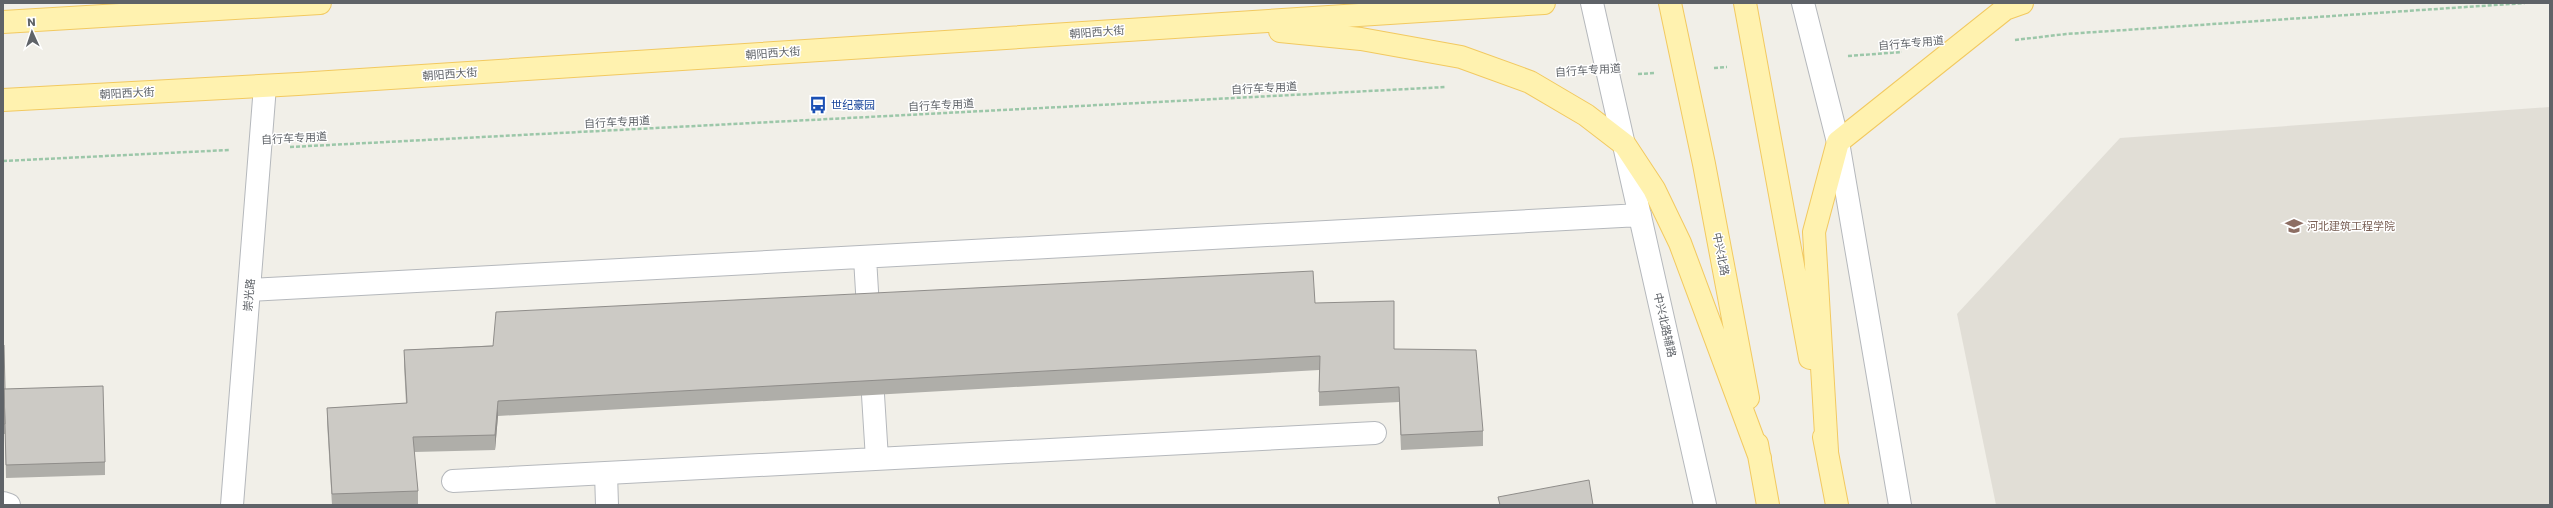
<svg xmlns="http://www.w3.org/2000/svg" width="2553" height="508" font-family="Poppins,'Noto Sans SC',sans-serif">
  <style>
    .education { fill: #e1ded6 }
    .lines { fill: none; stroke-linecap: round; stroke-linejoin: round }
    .minor-casing { stroke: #b5b8bc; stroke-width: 24 }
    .major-casing { stroke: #f2c960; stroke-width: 24 }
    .path { stroke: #9cc7a9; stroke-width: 2.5; stroke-dasharray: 4 2; stroke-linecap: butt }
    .minor { stroke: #fff; stroke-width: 22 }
    .major { stroke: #fff2af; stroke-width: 22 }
    .wall { fill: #afaea9 }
    .shaded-wall { fill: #8f8d8a }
    .building { fill: #cccac5; stroke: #8f8d8a }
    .labels { text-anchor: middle; stroke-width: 3; stroke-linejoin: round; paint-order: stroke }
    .street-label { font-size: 11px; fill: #5f6368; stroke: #fff }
    .transit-label { font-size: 11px; fill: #164399; stroke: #fff; text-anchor: start }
    .education-label { font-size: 11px; fill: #785e54; stroke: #fff; text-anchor: start }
  </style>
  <rect width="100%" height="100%" fill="#f1efe8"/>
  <path class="education" d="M2550,107v398h-554l-39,-191 163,-176z"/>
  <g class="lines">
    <g class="minor-casing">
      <path id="minor" d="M1592,3l113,502
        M1803,3l35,139 62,363
        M865,258l3,50
        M249,290l1391,-75
        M873,395l4,64
        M606,473l1,32
        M453,481l922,-48
        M3,503l6,2
        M232,505l33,-419"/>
    </g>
    <g class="major-casing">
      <path id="major" d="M1670,3l34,161 44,234
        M1745,3l65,355
        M3,22l317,-19
        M1280,31l81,8 100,18 69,25 56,33 39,30 29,44 26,54 80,215
        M3,100l295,-16 1246,-81
        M1824,437l13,68
        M1757,444l11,61
        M1827,451l-13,-219 24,-90 167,-133 17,-6"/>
    </g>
    <path class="path" d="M2015,40l51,-6 459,-31
      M1848,56l54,-4
      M1714,68l13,-1
      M1638,74l17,-1
      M290,147l1156,-60
      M3,161l226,-11"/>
    <use href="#minor" class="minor"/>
    <use href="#major" class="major"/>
  </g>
  <path class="wall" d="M1315,303l79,46 89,82v15l-82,4 -2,-48 -80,4v-36l-821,46 -3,34 -81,2 4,39v14h-86l-5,-83v-14l79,-5 -2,-38v-15z
    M3,345l2,44 100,73v13l-99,3 -1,-44h-2z"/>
  <path class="shaded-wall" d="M498,401v15l-3,34v-15z"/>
  <path class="building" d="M1313,271l2,32 79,-2v48l82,1 7,81 -82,4 -2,-48 -80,5 1,-36 -822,45 -3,34 -82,2 5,54 -86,3 -5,-86 80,-5 -3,-53 89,-4 3,-34z
    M3,345h1l1,44h-1l1,35h-2z
    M103,386l2,76 -99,3 -2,-76z
    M1589,480l4,25h-93l-2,-8z"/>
  <defs>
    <g id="bus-bare" transform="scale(1.38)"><path d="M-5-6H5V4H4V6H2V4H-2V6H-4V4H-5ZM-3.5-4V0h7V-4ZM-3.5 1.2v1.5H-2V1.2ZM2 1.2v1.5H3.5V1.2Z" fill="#1a4fb4" stroke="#fff" stroke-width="2.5" paint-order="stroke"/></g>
    <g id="university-bare" transform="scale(1.38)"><path d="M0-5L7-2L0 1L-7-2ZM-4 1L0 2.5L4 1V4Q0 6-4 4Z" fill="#8d6e63" stroke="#fff" stroke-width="2.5" paint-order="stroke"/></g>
  </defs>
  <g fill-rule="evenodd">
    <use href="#bus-bare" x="818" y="105"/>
    <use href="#university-bare" x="2294" y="226"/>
  </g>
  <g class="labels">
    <g class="street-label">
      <text transform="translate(1097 32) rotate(-4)" y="4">朝阳西大街</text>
      <text transform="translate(1911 43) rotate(-5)" y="4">自行车专用道</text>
      <text transform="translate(773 53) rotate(-4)" y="4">朝阳西大街</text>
      <text transform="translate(1588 70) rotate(-4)" y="4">自行车专用道</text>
      <text transform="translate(450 74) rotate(-4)" y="4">朝阳西大街</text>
      <text transform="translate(1264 88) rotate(-3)" y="4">自行车专用道</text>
      <text transform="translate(127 93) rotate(-3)" y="4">朝阳西大街</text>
      <text transform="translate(941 105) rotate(-3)" y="4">自行车专用道</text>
      <text transform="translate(617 122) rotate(-3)" y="4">自行车专用道</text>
      <text transform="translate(294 138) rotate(-3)" y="4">自行车专用道</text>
      <text transform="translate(1721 254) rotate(79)" y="4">中兴北路</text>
      <text transform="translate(249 295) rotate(-85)" y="4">崇光路</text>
      <text transform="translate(1665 325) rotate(77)" y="4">中兴北路辅路</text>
    </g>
    <g class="transit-label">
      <text x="831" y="109">世纪豪园</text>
    </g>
    <g class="education-label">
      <text x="2307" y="230">河北建筑工程学院</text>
    </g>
  </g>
  <rect width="2553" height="508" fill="none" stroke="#5f6368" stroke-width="8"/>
  <g transform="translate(32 32) rotate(357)" stroke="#ffffff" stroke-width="3" paint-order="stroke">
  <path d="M0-3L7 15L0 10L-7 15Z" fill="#5f6368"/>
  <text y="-6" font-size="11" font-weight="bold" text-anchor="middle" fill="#5f6368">N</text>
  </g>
</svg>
